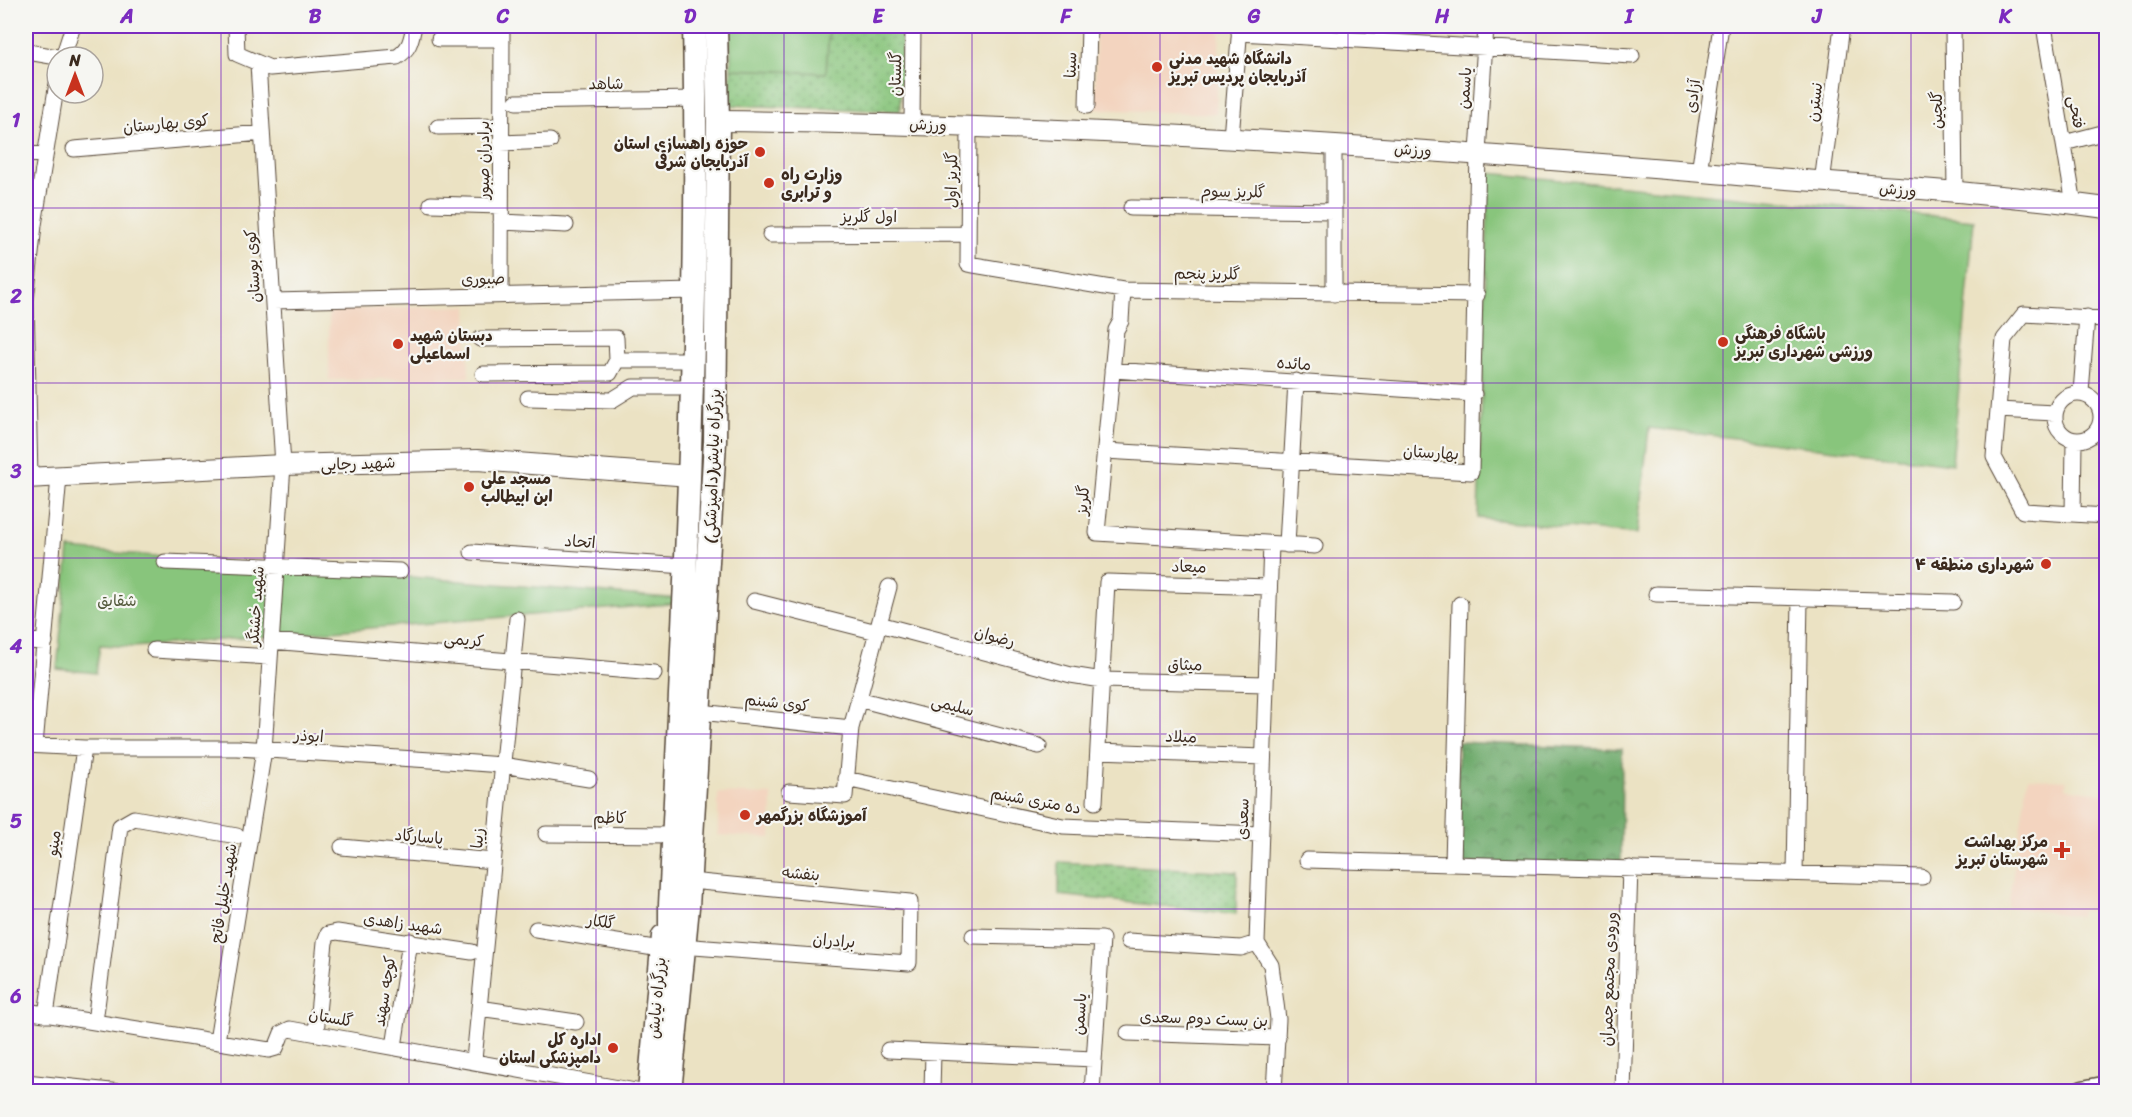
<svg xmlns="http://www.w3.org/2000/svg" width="2132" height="1117" font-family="Sriracha,'Playpen Sans Arabic',sans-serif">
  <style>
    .built { fill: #f3d4bf }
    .grass { fill: url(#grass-dots); stroke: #62784d; stroke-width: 1.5 }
    .forest { fill: url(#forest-crowns); stroke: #546a45; stroke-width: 1.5 }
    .green { fill: #88c57c; stroke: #62784d; stroke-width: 1.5 }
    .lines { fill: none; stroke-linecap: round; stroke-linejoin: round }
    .minor-casing { stroke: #554637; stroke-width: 17 }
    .major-casing { stroke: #554637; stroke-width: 22 }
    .highway-casing { stroke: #554637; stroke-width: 25 }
    .minor { stroke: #fff; stroke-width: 15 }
    .major { stroke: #fff; stroke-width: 20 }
    .highway { stroke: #fff; stroke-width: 22 }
    .grid { fill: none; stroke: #7b2cbf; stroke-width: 1.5; stroke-opacity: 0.55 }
    .poi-dot { fill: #c8321e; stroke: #f6f6f2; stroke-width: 2 }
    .labels { text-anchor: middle; stroke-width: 4.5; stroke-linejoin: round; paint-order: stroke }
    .poi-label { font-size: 16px; font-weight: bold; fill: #3b2a1e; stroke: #f6f6f2; text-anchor: start }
    .street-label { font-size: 16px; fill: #3b2a1e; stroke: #f6f6f2 }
    .park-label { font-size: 16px; fill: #52583a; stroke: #f6f6f2 }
    .neatline { fill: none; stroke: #7b2cbf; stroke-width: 2 }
    .grid-label { font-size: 20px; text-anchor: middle; font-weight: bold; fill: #7b2cbf }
  </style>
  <defs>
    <pattern id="grass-dots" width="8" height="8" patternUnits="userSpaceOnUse" patternTransform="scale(1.5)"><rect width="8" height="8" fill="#88c57c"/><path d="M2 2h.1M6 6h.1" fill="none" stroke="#70a065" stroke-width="1.8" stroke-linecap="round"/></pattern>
    <pattern id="forest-crowns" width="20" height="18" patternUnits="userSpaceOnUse" patternTransform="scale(1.5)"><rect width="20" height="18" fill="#6eaa6c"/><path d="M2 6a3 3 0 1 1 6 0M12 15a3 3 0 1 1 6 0" fill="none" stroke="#5c8b58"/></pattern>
  </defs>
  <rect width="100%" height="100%" fill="#f6f6f2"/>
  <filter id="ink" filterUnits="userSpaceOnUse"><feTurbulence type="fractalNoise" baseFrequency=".0167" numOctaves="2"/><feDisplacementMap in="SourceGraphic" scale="12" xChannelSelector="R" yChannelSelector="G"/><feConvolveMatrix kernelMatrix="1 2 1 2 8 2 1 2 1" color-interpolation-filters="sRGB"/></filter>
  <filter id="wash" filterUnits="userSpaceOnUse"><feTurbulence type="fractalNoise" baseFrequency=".008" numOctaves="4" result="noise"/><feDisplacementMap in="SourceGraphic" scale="24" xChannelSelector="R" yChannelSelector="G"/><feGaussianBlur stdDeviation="1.35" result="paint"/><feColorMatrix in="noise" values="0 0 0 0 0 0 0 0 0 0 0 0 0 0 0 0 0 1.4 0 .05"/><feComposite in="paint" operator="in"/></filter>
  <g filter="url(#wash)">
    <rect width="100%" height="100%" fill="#ebe2c3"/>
    <path class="built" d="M1096,26h124l-4,88 -121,-5z
      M467,306l2,71 -140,3v-70z
      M2028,778l38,2v8l40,6v118l-25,-2 -1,6 -72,-9z
      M718,793l54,2 -1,43 -53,-3z"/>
    <path class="grass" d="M829,26h73l-2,85 -169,-6v-36l95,4z
      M1059,862l178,10 -1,42 -177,-19z"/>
    <path class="forest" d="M1458,742l164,7 -1,118 -164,-4z"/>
    <path class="green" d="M730,26h99l-3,47 -95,-4z
      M1489,173l485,47 -22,244 -303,-36 -12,106 -159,-16z
      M69,549l637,52 -573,46 -33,-2 -4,28 -39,-4z"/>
  </g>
  <g filter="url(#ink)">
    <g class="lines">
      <g class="minor-casing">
        <path id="minor" d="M236,26l1,28 33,14 127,-11c13,-8 14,-17 17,-31
          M1953,26l2,168
          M2044,26l30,178
          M1239,33l393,23
          M439,39h63
          M28,52l29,5
          M63,57l10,-31
          M516,102l179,-3
          M1087,106l2,-80
          M912,123l1,-97
          M969,126l-1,138 155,26 354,5
          M438,127l63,-1
          M1231,138l9,-112
          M501,143l49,-2
          M2064,143l42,-11
          M1334,144v150
          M74,149l188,-16
          M26,155l19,-2
          M1699,172l22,-146
          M1822,183l20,-157
          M431,204l70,2
          M1131,208l203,3
          M501,222l65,3
          M770,235l198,-1
          M1123,290l-2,31 -5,9 -19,203 218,13
          M501,295l1,-269
          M273,301l421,-10
          M2106,319l-82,-5 -20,25 -10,118 29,54 83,5
          M480,339l136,-1 1,22
          M1112,370l362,24
          M483,374l127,-1 7,-13h76
          M2081,392l6,-75
          M2055 417a23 23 0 1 1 46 0a23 23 0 1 1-46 0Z
          M528,398l84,2 21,-13h59
          M1998,410l57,3
          M1105,451l366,21 7,-319 8,-127
          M30,478l-4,-177 8,-76 23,-142
          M2073,514l1,-73
          M1271,544l-14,399 14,22 7,54 -4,73
          M1287,545l9,-164
          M472,552l214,14
          M165,562l235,9
          M1656,594l297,8
          M754,601l123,31
          M879,624l192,51 31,5 164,4
          M26,641l19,1
          M271,641l383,32
          M154,650l116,7
          M858,699l181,47
          M700,712l151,16
          M26,745l58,3h153l210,13 55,4 87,14
          M35,745l24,-268
          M1098,751l165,6
          M846,779l217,47 196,8
          M789,792l56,4 6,-68 38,-141
          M1095,802l12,-220 162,5
          M546,834l127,1
          M342,847l151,14
          M1307,860l615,17
          M1453,863l7,-259
          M1795,873l5,-274
          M690,881l220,21 -1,61 -215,-16
          M536,929l124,20
          M973,936l129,3 -10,153
          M1128,941l113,7 16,-5
          M479,1008l97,14
          M26,1011l243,39 7,-2 6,-15 8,-4 351,63
          M46,1015l38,-267
          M95,1022l25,-196 14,-8 103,18
          M316,1033l9,-91 3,-8 9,-2 135,20
          M1128,1033l150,5
          M217,1041l47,-291 19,-285 -25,-401
          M394,1047l16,-106
          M888,1050l206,9
          M474,1060l43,-441
          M26,1082l94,10
          M932,1092l1,-40
          M1623,1092l7,-224"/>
      </g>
      <g class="major-casing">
        <path id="major" d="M718,121c329,3 657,24 985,51 133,12 271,18 403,36
          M26,478l257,-13 194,-5 213,16"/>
      </g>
      <g class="highway-casing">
        <path id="highway" d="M670,955v-50c14,-293 30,-586 24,-879
          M649,1092l14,-156
          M670,1092l18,-185 27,-466 3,-320 -2,-95
          M2083,1092l20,-4"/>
      </g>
      <use href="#minor" class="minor"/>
      <use href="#major" class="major"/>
      <use href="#highway" class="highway"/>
    </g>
  </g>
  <path class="grid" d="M221,26v1066M409,26v1066M596,26v1066M784,26v1066M972,26v1066M1160,26v1066M1348,26v1066M1536,26v1066M1723,26v1066M1911,26v1066M26,208h2080M26,383h2080M26,558h2080M26,734h2080M26,909h2080"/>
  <g class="poi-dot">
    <circle cx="1157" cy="67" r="6"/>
    <circle cx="760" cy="152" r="6"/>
    <circle cx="769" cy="183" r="6"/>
    <circle cx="1723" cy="342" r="6"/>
    <circle cx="398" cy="344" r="6"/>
    <circle cx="469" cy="487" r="6"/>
    <circle cx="2046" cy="564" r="6"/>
    <circle cx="745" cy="815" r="6"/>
    <path d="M2059 841h6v6h6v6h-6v6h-6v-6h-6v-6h6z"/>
    <circle cx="613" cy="1048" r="6"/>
  </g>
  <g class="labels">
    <g class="poi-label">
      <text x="1169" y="64">دانشگاه شهید مدنی<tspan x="1169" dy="18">آذربایجان پردیس تبریز</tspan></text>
      <text x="748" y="149" text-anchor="end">حوزه راهسازی استان<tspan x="748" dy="18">آذربایجان شرقی</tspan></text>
      <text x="781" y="180">وزارت راه<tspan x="781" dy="18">و ترابری</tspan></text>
      <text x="1735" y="339">باشگاه فرهنگی<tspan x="1735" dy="18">ورزشی شهرداری تبریز</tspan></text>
      <text x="410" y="341">دبستان شهید<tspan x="410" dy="18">اسماعیلی</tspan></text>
      <text x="481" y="484">مسجد علی<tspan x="481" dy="18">ابن ابیطالب</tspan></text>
      <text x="2034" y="570" text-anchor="end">شهرداری منطقه ۴</text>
      <text x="757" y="821">آموزشگاه بزرگمهر</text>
      <text x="2048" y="847" text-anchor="end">مرکز بهداشت<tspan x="2048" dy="18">شهرستان تبریز</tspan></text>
      <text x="601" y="1045" text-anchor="end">اداره کل<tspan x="601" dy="18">دامپزشکی استان</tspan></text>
    </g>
    <g class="street-label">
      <text transform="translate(1070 65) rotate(-88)" y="6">سینا</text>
      <text transform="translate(895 74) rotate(-89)" y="6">گلستان</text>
      <text transform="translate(606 83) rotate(-1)" y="6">شاهد</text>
      <text transform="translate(1464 88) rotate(-86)" y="6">یاسمن</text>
      <text transform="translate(1692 96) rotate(-82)" y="6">آزادی</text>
      <text transform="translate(1814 102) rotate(-83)" y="6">نسترن</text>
      <text transform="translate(1936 110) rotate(-90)" y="6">گلچین</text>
      <text transform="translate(2077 112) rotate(80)" y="6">فتحی</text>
      <text transform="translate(166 123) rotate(-5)" y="6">کوی بهارستان</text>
      <text transform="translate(928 124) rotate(2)" y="6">ورزش</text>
      <text transform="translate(1413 149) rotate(4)" y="6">ورزش</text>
      <text transform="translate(483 160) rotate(-90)" y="6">برادران صبور</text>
      <text transform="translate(951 180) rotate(-89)" y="6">گلریز اول</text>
      <text transform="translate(1898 189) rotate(5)" y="6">ورزش</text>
      <text transform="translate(1233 191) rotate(1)" y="6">گلریز سوم</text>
      <text x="869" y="222">اول گلریز</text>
      <text transform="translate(252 266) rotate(-94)" y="6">کوی بوستان</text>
      <text transform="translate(1207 273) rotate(1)" y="6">گلریز پنجم</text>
      <text transform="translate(483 278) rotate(-1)" y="6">صبوری</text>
      <text transform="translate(1294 363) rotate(4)" y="6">مائده</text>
      <text transform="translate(1431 452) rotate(3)" y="6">بهارستان</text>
      <text transform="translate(358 463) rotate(-2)" y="6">شهید رجایی</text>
      <text transform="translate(712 466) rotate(-88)" y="6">بزرگراه نیایش(دامپزشکی)</text>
      <text transform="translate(1082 500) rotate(-85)" y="6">گلریز</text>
      <text transform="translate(580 541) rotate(4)" y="6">اتحاد</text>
      <text transform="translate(1189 566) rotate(2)" y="6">میعاد</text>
      <text transform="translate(255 606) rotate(-86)" y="6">شهید خشتگر</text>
      <text transform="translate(995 636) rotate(15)" y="6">رضوان</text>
      <text transform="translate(464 639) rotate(5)" y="6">کریمی</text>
      <text transform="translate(1185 664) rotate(1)" y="6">میثاق</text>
      <text transform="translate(777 702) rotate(6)" y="6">کوی شبنم</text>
      <text transform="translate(953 705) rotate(14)" y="6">سلیمی</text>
      <text transform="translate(309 735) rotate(4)" y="6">ابوذر</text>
      <text transform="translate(1181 736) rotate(2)" y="6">میلاد</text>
      <text transform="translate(1036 800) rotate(10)" y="6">ده متری شبنم</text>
      <text transform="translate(610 817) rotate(1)" y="6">کاظم</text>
      <text transform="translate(1242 819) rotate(-88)" y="6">سعدی</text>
      <text transform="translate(419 836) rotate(5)" y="6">پاسارگاد</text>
      <text transform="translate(477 838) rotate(-85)" y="6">زیبا</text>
      <text transform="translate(53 843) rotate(-82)" y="6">مینو</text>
      <text transform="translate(801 873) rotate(5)" y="6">بنفشه</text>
      <text transform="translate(223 893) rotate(-81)" y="6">شهید خلیل فاتح</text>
      <text transform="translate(601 921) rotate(9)" y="6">گلکار</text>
      <text transform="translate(403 923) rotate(8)" y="6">شهید زاهدی</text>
      <text transform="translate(834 940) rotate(4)" y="6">برادران</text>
      <text transform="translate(1608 979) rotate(-88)" y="6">ورودی مجتمع چمران</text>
      <text transform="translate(384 991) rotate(-81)" y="6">کوچه سهند</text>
      <text transform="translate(656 998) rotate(-85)" y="6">بزرگراه نیایش</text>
      <text transform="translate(1079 1014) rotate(-86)" y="6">یاسمن</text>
      <text transform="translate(331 1017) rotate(10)" y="6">گلستان</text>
      <text transform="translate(1204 1018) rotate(2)" y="6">بن بست دوم سعدی</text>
    </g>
    <g class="park-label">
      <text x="117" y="606">شقایق</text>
    </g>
  </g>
  <rect width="2132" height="1117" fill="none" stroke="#f6f6f2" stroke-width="66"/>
  <g transform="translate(75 75)"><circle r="28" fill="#f6f6f2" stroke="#aba49d" stroke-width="1.5"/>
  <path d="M0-4.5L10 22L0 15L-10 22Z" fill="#c8321e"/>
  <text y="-9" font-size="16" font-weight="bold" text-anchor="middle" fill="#3b2a1e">N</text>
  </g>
  <rect x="33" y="33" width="2066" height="1051" class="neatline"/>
  <g class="grid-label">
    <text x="127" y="23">A</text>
    <text x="315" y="23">B</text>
    <text x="503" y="23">C</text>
    <text x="690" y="23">D</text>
    <text x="878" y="23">E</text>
    <text x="1066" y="23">F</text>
    <text x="1254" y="23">G</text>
    <text x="1442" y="23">H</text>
    <text x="1629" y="23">I</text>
    <text x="1817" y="23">J</text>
    <text x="2005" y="23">K</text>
    <text x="16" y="127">1</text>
    <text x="16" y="303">2</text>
    <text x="16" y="478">3</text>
    <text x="16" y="653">4</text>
    <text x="16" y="828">5</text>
    <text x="16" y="1003">6</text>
  </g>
</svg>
